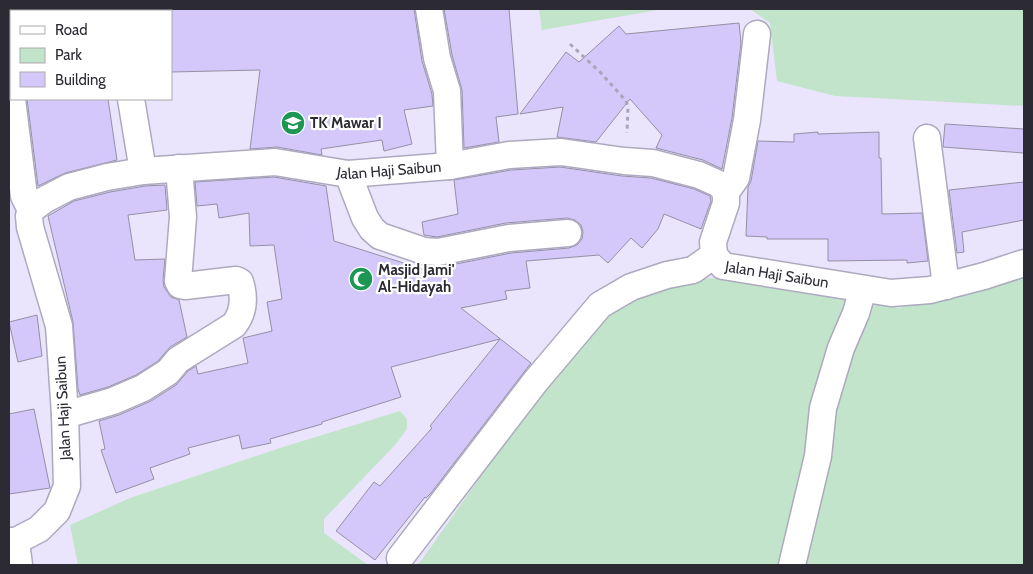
<svg xmlns="http://www.w3.org/2000/svg" width="1033" height="574" font-family="Cabin,sans-serif">
  <style>
    .green { fill: #c2e4cb }
    .building { fill: #d3c8f9; stroke: #9490a5 }
    .lines { fill: none; stroke-linecap: round; stroke-linejoin: round }
    .street-casing { stroke: #ada9bf; stroke-width: 29 }
    .path { stroke: #aaa6b9; stroke-width: 3; stroke-dasharray: 4 4; stroke-linecap: butt }
    .street { stroke: #fff; stroke-width: 26 }
    .labels { text-anchor: middle; stroke-width: 4.5; stroke-linejoin: round; paint-order: stroke }
    .poi-label { font-size: 15px; font-weight: bold; fill: #2c2a33; stroke: #fff; text-anchor: start }
    .street-label { font-size: 15px; fill: #2c2a33; stroke: #fff }
  </style>
  <rect width="100%" height="100%" fill="#eae5fc"/>
  <path class="green" d="M539,9h125l-122,21z
    M750,9h274v97l-189,-10 -58,-15 -7,-58z
    M1024,273v292h-608l5,-4 178,-252 34,-20 59,-7 18,-4 140,14 49,16z
    M400,411l7,8v10l-12,16 -71,74v14l44,32h-290l-8,-40 60,-27 150,-50z"/>
  <path class="building" d="M171,9h243l8,52 10,33 1,12 -29,4 8,34 -28,7 -2,-11 -61,9 1,6 -45,-8 -27,2 10,-79 -89,2z
    M444,9h65l9,105 -22,3 3,25 -35,6 -2,-58 -10,-35z
    M739,23l2,20 -9,75 -10,51 -19,-9 -47,-12 6,-13 -32,-36 -34,43 -39,-5 6,-30 -43,7 46,-62 13,10 40,-36 7,8z
    M27,99h81l9,61 -52,13 -27,13z
    M945,124l79,5v24l-81,-6z
    M818,132v2l61,-2v26h2l1,56 40,-1 6,48 -21,2v-3l-79,1v-22h-61v-2l-21,-1 2,-49 3,-6 7,-40 36,1v-8z
    M560,167l62,9 29,2 43,11 16,7 1,5 -10,28 -37,-15 -6,15 -16,19 -11,-10 -23,25 -9,-8 -73,6 4,27 -25,3 2,8 -46,9 70,55 -100,130 -5,5 -1,-1 -50,63 -39,-29 38,-49 6,4 52,-58 -2,-2 70,-87 -109,28 10,30 -79,25v2l-52,15 1,4 -29,6 -3,-14 -51,13 2,6 -40,14 4,11 -38,14 -15,-43 4,-1 -6,-28 20,-6 32,-14 25,-16 12,-14 8,-5 2,8 50,-11 -5,-25 29,-7 -5,-29 15,-3 -8,-54 -24,1 -1,-33 -30,5 -2,-14 -20,2 -2,-24 79,-5 52,9 8,55 98,31 -2,-6 11,1 70,-14 58,-5 8,-3 5,-6 1,-7 -2,-7 -6,-5 -8,-2 -61,5 -69,14 -13,-2 -2,-13 36,-8 -4,-34 57,-10z
    M1024,182v38l-62,12 2,20 -7,1 -8,-63z
    M165,185l2,25 -39,5 7,45 30,-1 -2,21 1,7 7,10 8,3 8,37 -17,10 -12,14 -22,14 -28,12 -28,8 -2,-6 -5,-67 -25,-106 26,-15 36,-9 35,-6z
    M37,315l5,41 -24,6 -9,-40z
    M34,409l16,79 -41,6v-80z"/>
  <g class="lines">
    <g class="street-casing">
      <g id="street">
        <path d="M429,9l8,49 10,33 3,75"/>
        <path d="M12,99l12,97 7,14"/>
        <path d="M131,99l12,72"/>
        <path d="M927,138l19,148"/>
        <path d="M348,174l17,44 7,11 8,7 44,15 14,1 71,-14 59,-5"/>
        <path d="M726,192l10,-14 11,-58 10,-86"/>
        <path d="M65,415l48,-14 30,-13 25,-16 10,-12 56,-35c10,-13 11,-27 6,-43l-4,-2 -51,6 -5,-1 -2,-4 5,-64 -4,-49"/>
        <path id="s1" d="M9,541h7l23,-12 18,-18 10,-25 -2,-71 -6,-89 -29,-99 -1,-11 2,-6 13,-10 25,-13 38,-10 36,-6 132,-9 73,12 102,-8 59,-11 52,-3 63,9 29,2 46,12 20,9 7,8v11l-13,39 1,13 9,11 168,27 39,-3 54,-14 40,-13"/>
        <path d="M16,541l3,24"/>
        <path d="M400,558l135,-176 65,-77 31,-18 36,-12 26,-5 21,-15"/>
        <path d="M792,565l26,-109 5,-48 18,-60 15,-35 7,-24"/>
      </g>
    </g>
    <path class="path" d="M570,44l30,28 26,29 2,6 -1,26"/>
    <use href="#street" class="street"/>
  </g>
  <defs>
    <g id="school-disc" transform="scale(1.25)"><circle r="9.5" fill="#1c9754" stroke="#fff"/><path d="M0-5L7-2L0 1L-7-2ZM-4 1L0 2.5L4 1V4Q0 6-4 4Z" fill="#fff"/></g>
    <g id="mosque-disc" transform="scale(1.25)"><circle r="9.5" fill="#1c9754" stroke="#fff"/><path d="M3.5-4.9A6 6 0 1 0 3.5 4.9A5 5 0 1 1 3.5-4.9Z" fill="#fff"/></g>
  </defs>
  <g fill-rule="evenodd">
    <use href="#school-disc" x="293" y="123"/>
    <use href="#mosque-disc" x="361" y="279"/>
  </g>
  <g class="labels">
    <g class="poi-label">
      <text x="310" y="128">TK Mawar I</text>
      <text x="378" y="275">Masjid Jami'<tspan x="378" dy="17">Al-Hidayah</tspan></text>
    </g>
    <g class="street-label">
      <text dy="5" stroke="none"><textPath href="#s1" startOffset="734">Jalan Haji Saibun</textPath></text>
      <text dy="5" stroke="none"><textPath href="#s1" startOffset="1214">Jalan Haji Saibun</textPath></text>
      <text transform="translate(63 408) rotate(-93)" y="5">Jalan Haji Saibun</text>
    </g>
  </g>
  <rect width="1033" height="574" fill="none" stroke="#2c2a33" stroke-width="20"/>
  <rect x="10" y="10" width="162" height="90" fill="#ffffff" stroke="#abaaad"/>
  <rect x="20" y="26" width="25" height="8" fill="#ffffff" stroke="#abaaad"/>
  <text x="55" y="35" font-size="15" fill="#2c2a33">Road</text>
  <rect x="20" y="48" width="25" height="15" fill="#c2e4cb" stroke="#abaaad"/>
  <text x="55" y="60" font-size="15" fill="#2c2a33">Park</text>
  <rect x="20" y="72" width="25" height="15" fill="#d3c8f9" stroke="#abaaad"/>
  <text x="55" y="85" font-size="15" fill="#2c2a33">Building</text>
</svg>
